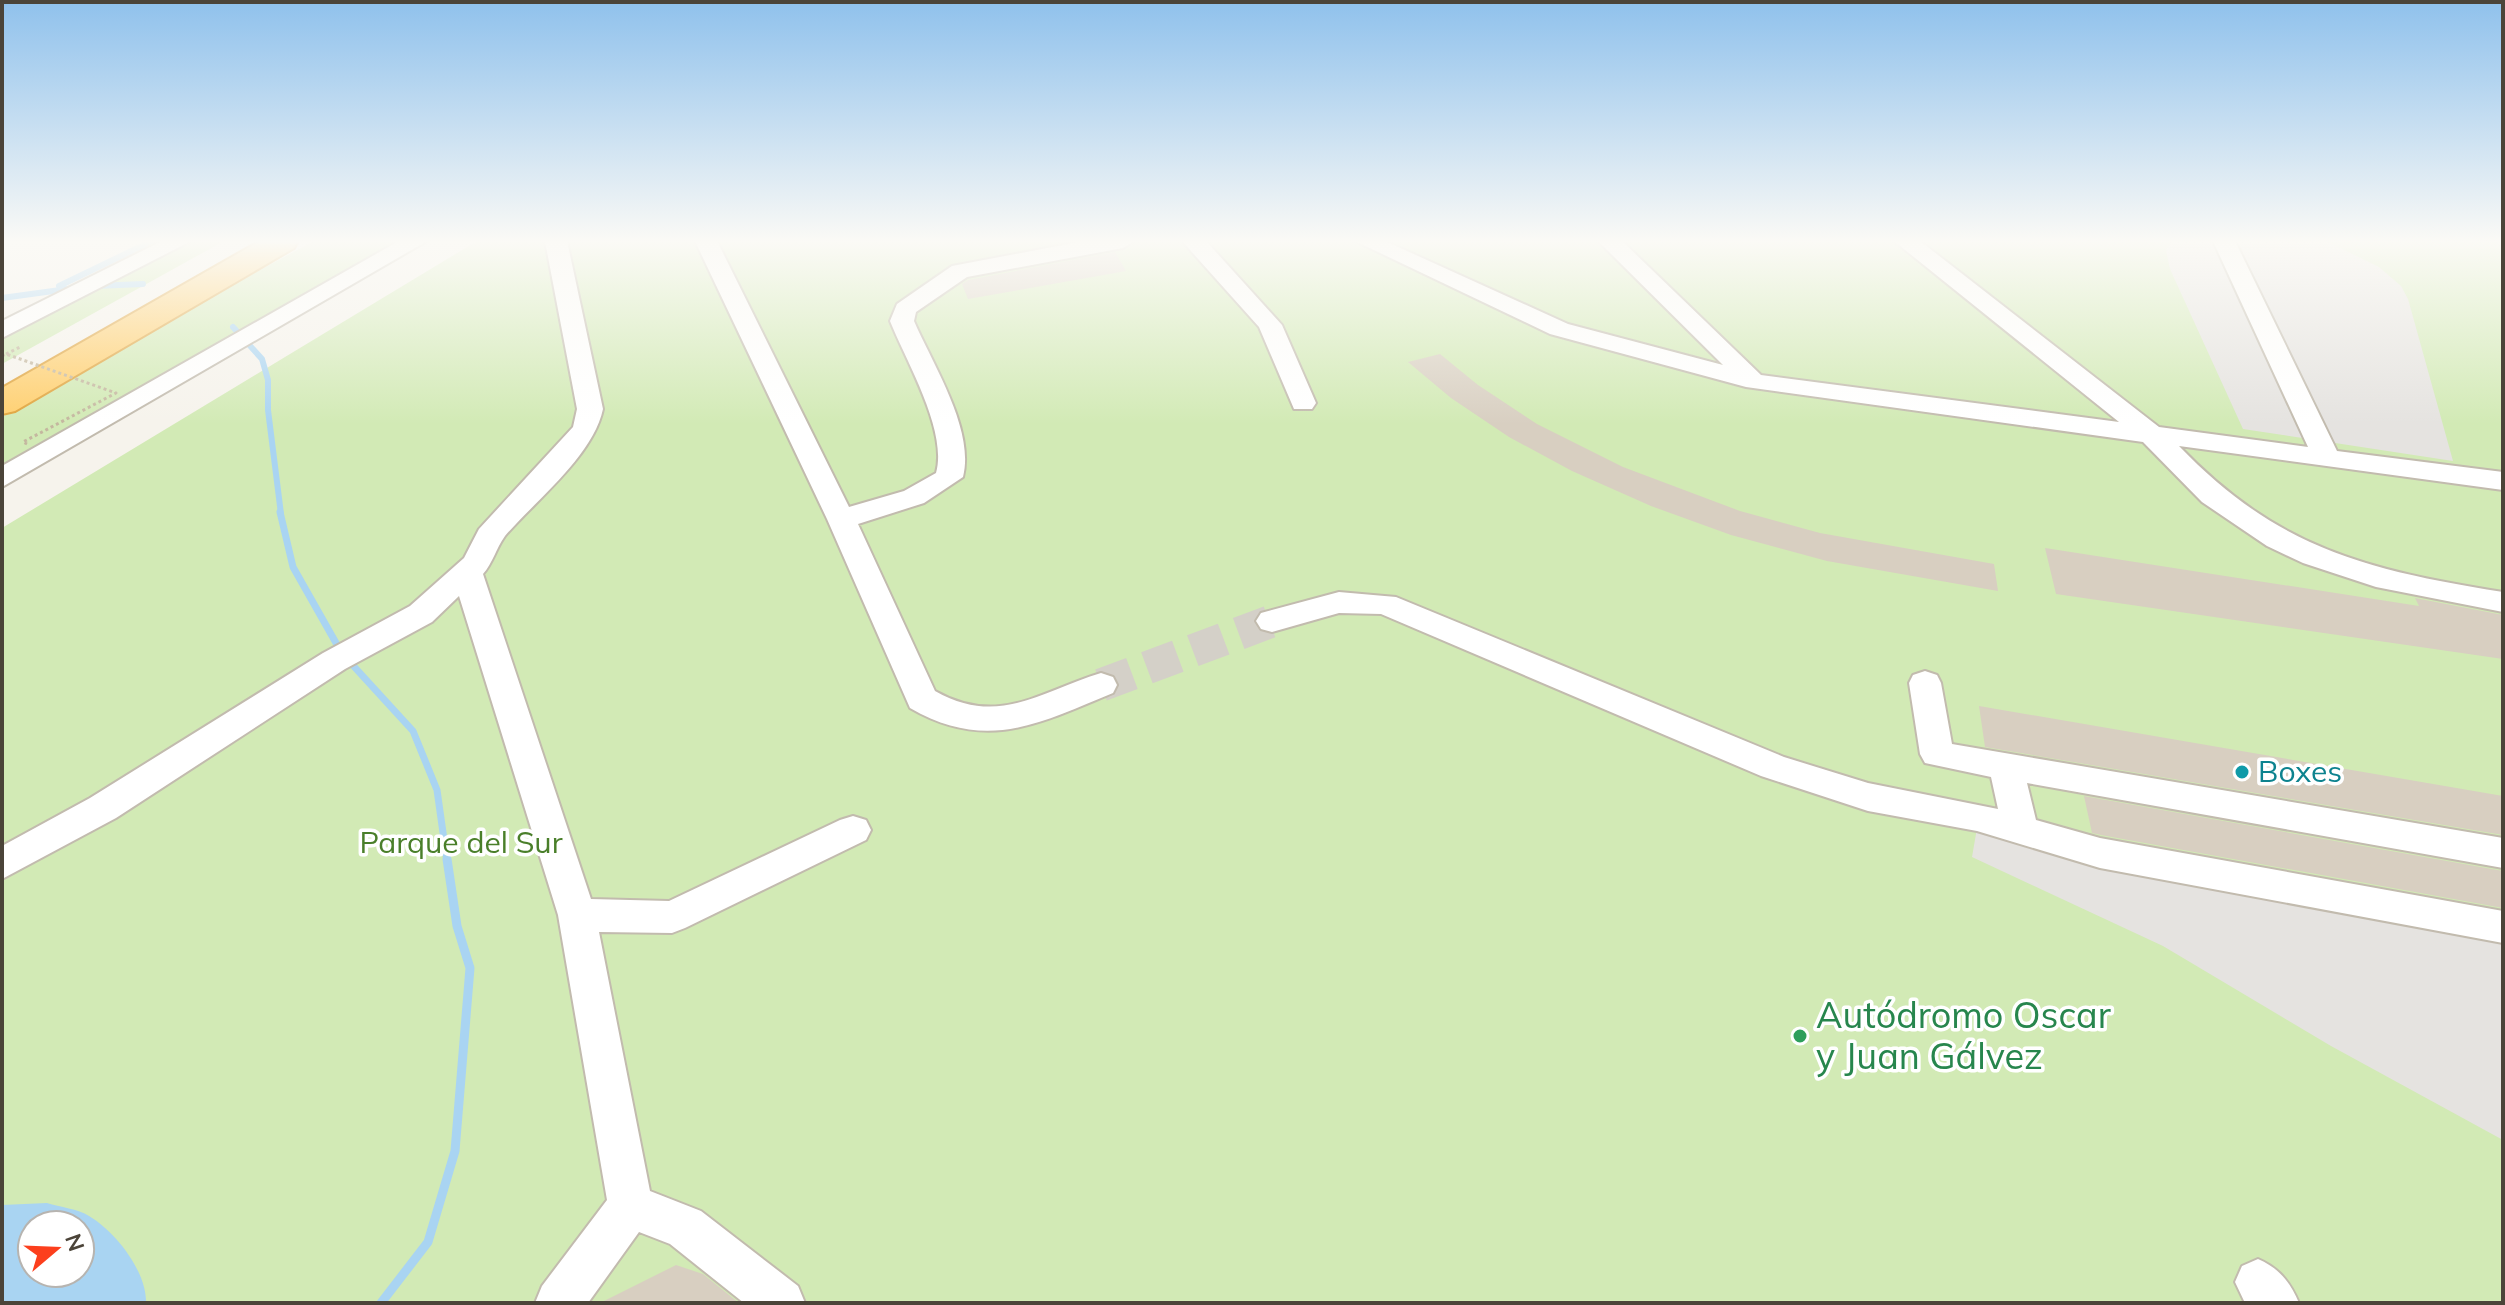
<svg xmlns="http://www.w3.org/2000/svg" width="2505" height="1305" font-family="Mulish,sans-serif">
  <style>
    .green { fill: #d2eab5; fill-rule: evenodd }
    .parking { fill: #e5e3e0 }
    .water { fill: #a9d4f2; fill-rule: evenodd }
    .lines { fill: none; stroke-linecap: round; stroke-linejoin: round }
    .stream-far2 { stroke: #a9d4f2; stroke-width: 6 }
    .stream-far1 { stroke: #a9d4f2; stroke-width: 7 }
    .stream { stroke: #a9d4f2; stroke-width: 9 }
    .building { fill: #d8cfc1 }
    .minor-tunnel { stroke: #d4d0c8; stroke-width: 33; stroke-dasharray: 33 16; stroke-linecap: butt }
    .minor-casing { stroke: #c2bbae; stroke-width: 4 }
    .highway-casing { stroke: #e0a43c; stroke-width: 4 }
    .path { stroke: #c4b79f; stroke-width: 3; stroke-dasharray: 3 3; stroke-linecap: butt }
    .minor { fill: #fff; fill-rule: evenodd }
    .highway { fill: #ffcf6e; fill-rule: evenodd }
    .path-bridge { stroke: #c4b79f; stroke-width: 3; stroke-dasharray: 3 3; stroke-linecap: butt }
    .culture-dot { fill: #0f9aa8; stroke: #fff; stroke-width: 3 }
    .leisure-dot { fill: #2e9e5b; stroke: #fff; stroke-width: 3 }
    .labels { text-anchor: middle; stroke-width: 7; stroke-linejoin: round; paint-order: stroke }
    .culture-label { font-size: 30px; fill: #0d838f; stroke: #fff; text-anchor: start }
    .park-label { font-size: 30px; fill: #4a7f2a; stroke: #fff }
    .near-leisure-label { font-size: 36px; fill: #27864d; stroke: #fff; text-anchor: start }
  </style>
  <rect width="100%" height="100%" fill="#f6f3ec"/>
  <path class="green" d="M194,241h30l-222,123v-25z
    M314,241h96l-408,233v-57l195,-113z
    M477,241l2026,1v1061h-2501v-775zM32,1225h48v48h-48z"/>
  <path class="parking" d="M2172,241h154l53,26 22,19 7,13 45,162 -210,-32 -73,-160 -4,-19z
    M1981,805l113,34 409,75v226l-172,-94 -168,-100 -191,-89z"/>
  <path class="water" d="M47,1203c13,4 31,6 42,13 27,16 58,56 57,87h-144v-98zM32,1225h48v48h-48z"/>
  <g class="lines">
    <path class="stream-far2" d="M59,286l93,-45
      M95,286l48,-2
      M2,298l73,-10
      M233,327l29,32 6,21v30l13,104"/>
    <path class="stream-far1" d="M280,512l13,55 47,83
      M348,660l65,71 24,59 10,71"/>
    <path class="stream" d="M381,1303l47,-61 27,-91 15,-183 -13,-42 -10,-67"/>
  </g>
  <path class="building" d="M1115,252l11,19 -158,28 -6,-15 6,-4z
    M1440,354l38,31 59,39 86,43 117,44 80,22 174,31 4,27 -171,-30 -96,-26 -80,-29 -79,-35 -63,-34 -58,-39 -43,-36z
    M2045,548l374,58 -4,-8 88,17v44l-447,-65z
    M1979,706l524,90v39l-518,-88z
    M2084,796l419,75v37l-402,-73 -9,-2z
    M676,1265l27,9 36,29h-139z"/>
  <g class="lines">
    <path class="minor-tunnel" d="M1101,685l171,-64"/>
    <g class="minor-casing">
      <path id="minor" d="M162,241h29l-189,97v-17z
        M399,241h28l-425,246v-21z
        M545,241h22l36,168c-10,47 -67,91 -98,127 -9,12 -12,27 -22,38l108,325 78,2 171,-81 13,-4 13,4 5,10 -5,10 -181,88 -13,5 -73,-1 51,259 51,20 97,75 7,17h-61l-74,-59 -31,-12 -51,71h-53l7,-17 65,-86 -49,-285 -99,-319 -27,26 -87,47 -229,149 -114,61v-33l88,-48 233,-145 87,-47 54,-48 15,-29 94,-102 4,-18z
        M695,241h22l132,266 55,-16 32,-18c12,-42 -30,-112 -46,-152l7,-17 55,-38 132,-25h50l-11,7 -156,29 -51,35 -2,9c19,44 61,109 49,156l-39,26 -66,21 77,167c64,36 104,1 166,-18l12,4 4,8 -4,8c-75,31 -127,59 -203,15l-83,-189z
        M1182,241h24l76,84 34,78 -4,6h-18l-35,-82z
        M1355,241h30l183,83 155,41 -125,-124h24l139,134 358,47 -225,-181h26l239,186 149,20 -95,-206h22l102,210 166,21v18l-324,-44c99,103 188,124 324,146v20l-127,-25 -73,-24 -36,-17 -65,-44 -59,-60 -397,-55 -196,-53z
        M1339,592l57,5 388,160 84,26 130,26 -7,-32 -66,-14 -5,-9 -11,-71 4,-8 12,-4 12,4 4,8 11,61 551,94v30l-476,-85 9,37 64,18 403,73v32l-403,-75 -123,-37 -109,-20 -107,-35 -380,-162 -42,-1 -67,19 -11,-3 -5,-8 5,-8z
        M2258,1259c21,9 32,23 41,44h-54l-10,-21 7,-16z"/>
    </g>
    <g class="highway-casing">
      <path id="highway" d="M260,241h38l-4,7 -279,163 -13,3v-26z"/>
    </g>
    <path class="path" d="M6,354l14,-7"/>
    <use href="#minor" class="minor"/>
    <use href="#highway" class="highway"/>
    <path class="path-bridge" d="M2,356l4,-2 110,39 -93,49 4,2"/>
  </g>
  <linearGradient id="sky" x2="0" y2="1"><stop stop-color="#8fc1ec"/><stop offset="0.57" stop-color="#fbfaf6"/><stop offset="1" stop-color="#fbfaf6" stop-opacity="0"/></linearGradient>
  <rect width="2505" height="424" fill="url(#sky)"/>
  <circle class="culture-dot" cx="2242" cy="772" r="8"/>
  <circle class="leisure-dot" cx="1800" cy="1036" r="8"/>
  <g class="labels">
    <g class="culture-label">
      <text x="2258" y="782">Boxes</text>
    </g>
    <g class="park-label">
      <text x="461" y="853">Parque del Sur</text>
    </g>
    <g class="near-leisure-label">
      <text x="1816" y="1028">Autódromo Oscar<tspan x="1816" dy="41">y Juan Gálvez</tspan></text>
    </g>
  </g>
  <rect width="2505" height="1305" fill="none" stroke="#4b4439" stroke-width="8"/>
  <g transform="translate(56 1249) rotate(71)"><circle r="38" fill="#ffffff" stroke="#b7b4b0" stroke-width="2"/>
  <path d="M0-6L14 30L0 20L-14 30Z" fill="#fc3f1d"/>
  <text y="-12" font-size="22" font-weight="bold" text-anchor="middle" fill="#4b4439">N</text>
  </g>
</svg>
